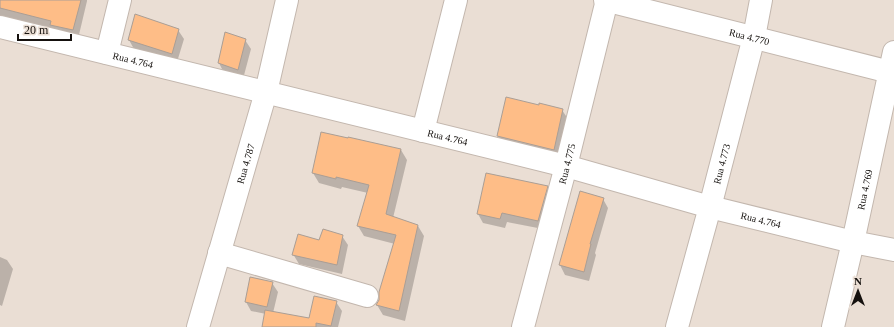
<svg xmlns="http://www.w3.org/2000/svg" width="894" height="327" font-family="Georgia,serif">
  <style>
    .shadow { fill: #0003 }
    .building { fill: #febd87; stroke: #aa9e95 }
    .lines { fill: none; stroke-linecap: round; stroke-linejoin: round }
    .minor-casing { stroke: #c3b7ae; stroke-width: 24 }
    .minor { stroke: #fff; stroke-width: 22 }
    .labels { text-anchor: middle; stroke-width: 4; stroke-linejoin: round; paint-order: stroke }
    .street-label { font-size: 10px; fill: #15110e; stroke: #eaded4 }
  </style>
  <rect width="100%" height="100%" fill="#eaded4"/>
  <path class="shadow" d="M0,0h87v1l-9,38 -21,-5 -4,-5 -38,-10 -1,6h-14z
    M178,30l6,9 -7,23 -43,-13 -5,-9z
    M225,33l20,7 6,9 -8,30 -19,-6 -5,-10z
    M540,106l22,4 6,9 -9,40 -56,-14 -5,-9z
    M401,150l6,10 -14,58 25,8 6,10 -19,85 -22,-6 -6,-10 3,-5 15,-56 -31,-8 -6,-10 10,-33 -26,-6 -1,2 -22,-6 -6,-10z
    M547,187l5,9 -9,33 -36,-7 -2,6 -22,-5 -5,-9z
    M581,193l22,6 5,9 -13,45 1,2 -7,26 -24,-6 -5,-10z
    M342,236l6,9 -6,29 -43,-10 -6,-10z
    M0,257l7,3 6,9 -11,37 -2,-1z
    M251,278l21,5 6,9 -5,21 29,14h-39l3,-13 -15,-3 -5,-9z
    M336,302l6,9 -4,16h-25l-4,-6z"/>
  <path class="building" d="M0,0h81l-8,30 -23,-5 1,-4 -51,-13z
    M135,14l44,15 -7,25 -44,-14z
    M225,32l21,7 -8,31 -20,-7z
    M506,97l33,8v-2l24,6 -9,41 -57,-14z
    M321,132l27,6v-1l53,12 -15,65 32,11 -19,86 -23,-6 3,-5v-8l17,-57 -39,-9 12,-41 -33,-8v2l-24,-6z
    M486,173l62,13 -10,35 -36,-8 -2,6 -23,-5z
    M580,191l24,7 -14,46h1l-7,28 -25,-7z
    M323,229l20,6 -6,30 -45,-10 6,-21 21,6z
    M250,277l23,5 -6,25 -22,-5z
    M314,296l23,5 -6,25 -15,-3v4h-54l3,-17 44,8z"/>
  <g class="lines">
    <g class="minor-casing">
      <g id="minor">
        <path id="s1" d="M605,0l289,73"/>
        <path id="s2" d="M0,27l566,139 144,41 143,35 41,8"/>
        <path d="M107,53l13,-53"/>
        <path d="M423,131l33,-131"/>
        <path d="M219,253l148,43"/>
        <path id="s3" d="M198,327l68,-235 21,-92"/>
        <path id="s4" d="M523,327l43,-161 41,-166"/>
        <path id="s5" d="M677,327l33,-120 44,-170 7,-37"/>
        <path id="s6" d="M833,327l20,-85 41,-190"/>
      </g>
    </g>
    <use href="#minor" class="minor"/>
  </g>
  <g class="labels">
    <g class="street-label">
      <text dy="4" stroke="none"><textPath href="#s1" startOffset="149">Rua 4.770</textPath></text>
      <text dy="4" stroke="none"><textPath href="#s2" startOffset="137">Rua 4.764</textPath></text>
      <text dy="4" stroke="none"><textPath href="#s2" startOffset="461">Rua 4.764</textPath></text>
      <text dy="4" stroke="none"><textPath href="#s3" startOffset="170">Rua 4.787</textPath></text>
      <text dy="4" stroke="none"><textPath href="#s4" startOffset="169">Rua 4.775</textPath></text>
      <text dy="4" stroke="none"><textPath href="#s5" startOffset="169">Rua 4.773</textPath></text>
      <text dy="4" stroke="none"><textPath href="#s6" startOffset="141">Rua 4.769</textPath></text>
      <text dy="4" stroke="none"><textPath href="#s2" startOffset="785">Rua 4.764</textPath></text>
    </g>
  </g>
  <g transform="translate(858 291)" stroke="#eaded4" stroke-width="3" paint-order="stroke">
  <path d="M0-3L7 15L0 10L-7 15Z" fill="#15110e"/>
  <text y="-6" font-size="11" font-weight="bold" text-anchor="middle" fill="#15110e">N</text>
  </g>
  <path d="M18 34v6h53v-6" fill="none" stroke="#15110e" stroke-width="2"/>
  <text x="24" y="34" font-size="12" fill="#15110e" stroke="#eaded4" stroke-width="3" paint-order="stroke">20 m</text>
</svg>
